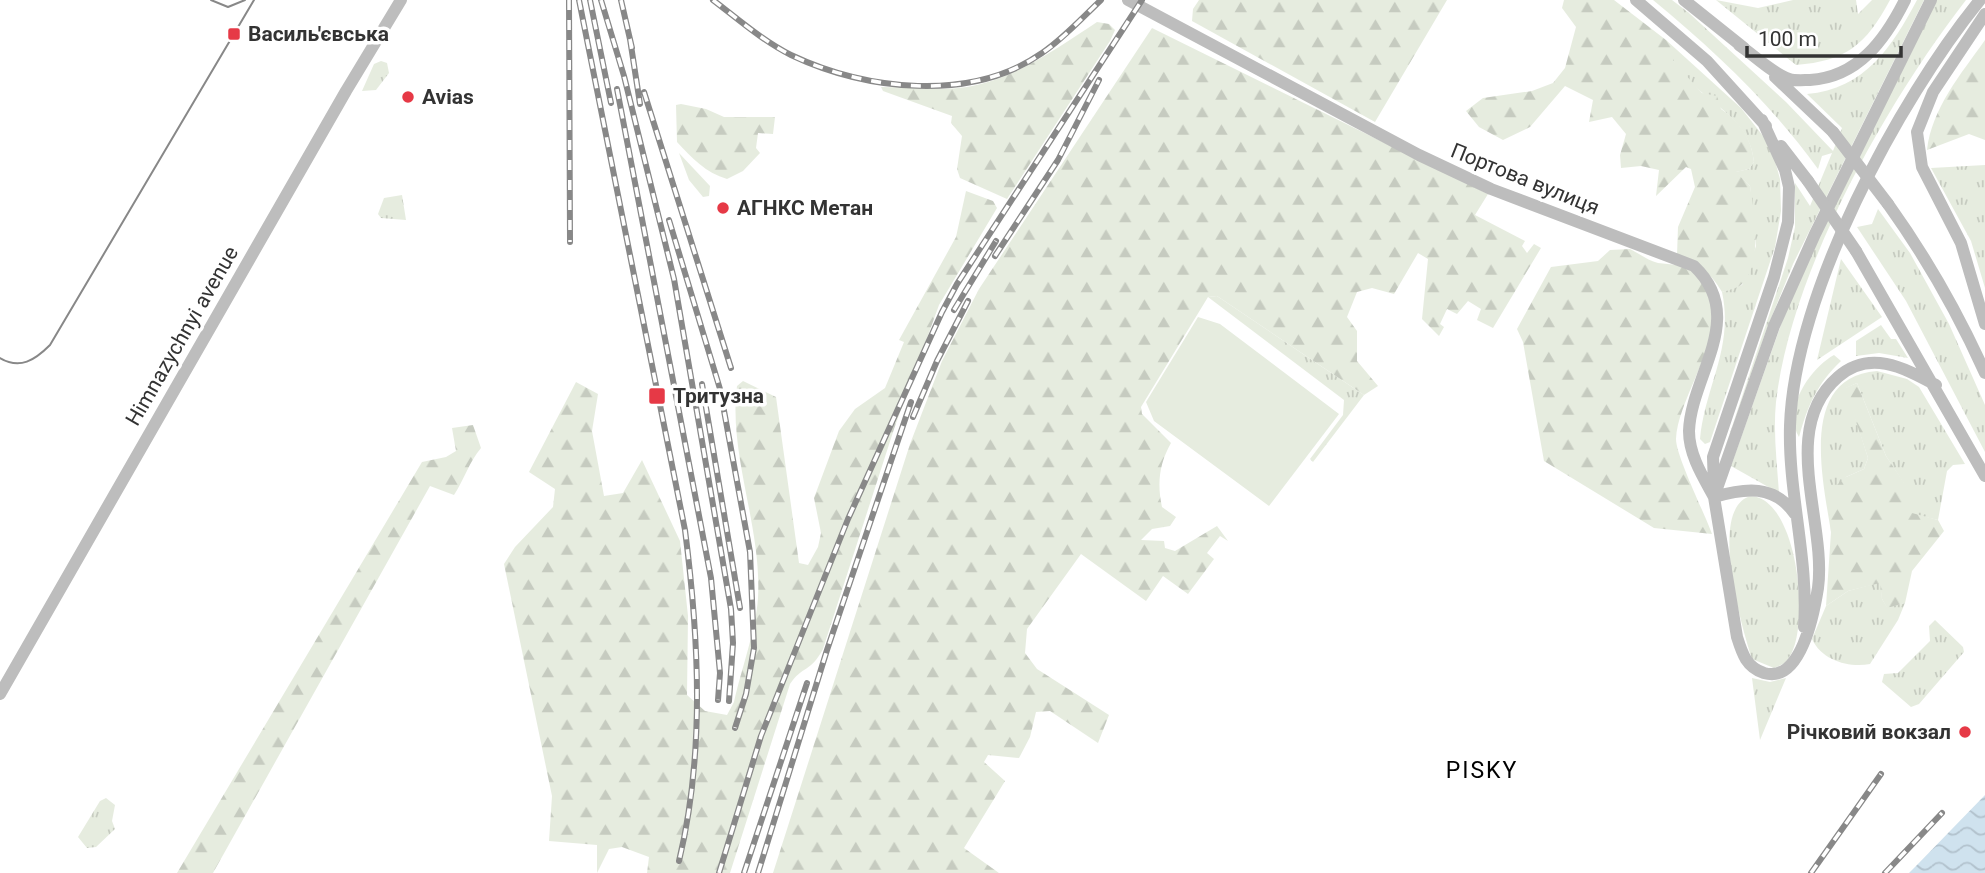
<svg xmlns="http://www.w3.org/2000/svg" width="1985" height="873" font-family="Roboto,sans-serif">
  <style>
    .grass { fill: url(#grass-tufts) }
    .forest { fill: url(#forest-firs) }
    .pitch { fill: #e6ecdf }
    .water { fill: url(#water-waves) }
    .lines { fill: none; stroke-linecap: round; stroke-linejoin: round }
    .secondary { stroke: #bdbdbd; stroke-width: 12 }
    .tram { stroke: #888; stroke-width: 2 }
    .rail-casing { stroke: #888; stroke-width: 6 }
    .rail { stroke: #fff; stroke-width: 3.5; stroke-dasharray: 10; stroke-linecap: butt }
    .secondary-bridge { stroke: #bdbdbd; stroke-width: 12 }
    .poi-dot { fill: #e63946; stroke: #fff; stroke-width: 2.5 }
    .labels { text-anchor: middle; stroke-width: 7; stroke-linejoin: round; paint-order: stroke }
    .poi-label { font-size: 21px; font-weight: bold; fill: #333; stroke: #fff; text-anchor: start }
    .street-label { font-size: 21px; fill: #333; stroke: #fff }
    .neighbourhood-label { font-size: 23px; letter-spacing: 2px; fill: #000; stroke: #fff }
  </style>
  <defs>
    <pattern id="grass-tufts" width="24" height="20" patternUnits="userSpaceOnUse" patternTransform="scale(1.75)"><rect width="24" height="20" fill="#e6ecdf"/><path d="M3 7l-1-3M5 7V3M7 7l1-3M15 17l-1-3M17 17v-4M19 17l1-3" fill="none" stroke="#c6cbc0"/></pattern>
    <pattern id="forest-firs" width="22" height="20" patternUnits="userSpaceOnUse" patternTransform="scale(1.75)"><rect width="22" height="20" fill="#e6ecdf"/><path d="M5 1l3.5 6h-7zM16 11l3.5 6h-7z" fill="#c6cbc0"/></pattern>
    <pattern id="water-waves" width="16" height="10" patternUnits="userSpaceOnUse" patternTransform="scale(1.75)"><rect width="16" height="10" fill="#cfe2ee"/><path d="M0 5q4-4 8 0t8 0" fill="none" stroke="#b2c2cd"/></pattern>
  </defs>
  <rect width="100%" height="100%" fill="#fff"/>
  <path class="grass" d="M1653,0h19l17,13 97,89 47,49 9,-23 -35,-34c58,-5 85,-47 110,-94h7l-131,264 -27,67 -44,126 66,-199 7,-31v-44l15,23 22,-53 -10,3 -4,13c-47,-65 -103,-118 -165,-169z
    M1716,0l42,8 35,-8h63l2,14 14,-14h18c-24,45 -44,61 -94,65z
    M1935,0h31c-80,103 -175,271 -190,402 -3,30 1,61 3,91l-48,-27 57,-161 43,-99z
    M1666,40l75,68 30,38 9,33 1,32 -6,36 -65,195 -5,2 -5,-5c5,-53 34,-91 22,-147l20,-7 14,-39 -6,-60 -15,-14 14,-3 5,-7c-4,-49 -58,-62 -81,-101 -4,-6 -5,-15 -7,-21z
    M381,61l6,2 2,10 -13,17 -14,1 12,-27z
    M679,153l31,33 -1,10 -6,1 -14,-17z
    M1985,165v123l-14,-47 -40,-73z
    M402,195l4,25 -25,-2 -3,-4 6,-16z
    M1878,209l32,44 39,71 36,81v47l-79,-151 -49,-74 15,-3z
    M1841,259l41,58 -65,43z
    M1217,296l147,99 -51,67 -3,-3 33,-44 1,-15 -136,-103z
    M1881,325l10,14h5l12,19 -29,-5 -23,3v-15z
    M1834,355l7,6c-24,23 -33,44 -42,76 -17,-27 11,-69 35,-82z
    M1877,371l30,8 12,8 46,77 -12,1 -6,6 -9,49 -26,-6v-18l-26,-40 -29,-73 -11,5 22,70 -4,11 -18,8 -15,55c-8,-52 -33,-155 46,-161z
    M1751,496c48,3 60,135 37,163 -3,5 -9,7 -14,9l-22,-9c-10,-31 -45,-152 -1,-163z
    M1881,582l1,17 5,8 18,-4 -7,17 -28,44c-20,4 -48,-3 -58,-25l14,-33 22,-15z
    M1935,620l28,27 1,5 -45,52 -8,3 -29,-25 2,-8 14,-1 32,-32 -1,-15z
    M1752,678l18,4 16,-4 -26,62z
    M106,798l9,7 -3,16 3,8 -19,18 -9,1 -9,-11 22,-36z"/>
  <path class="forest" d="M1199,0h248l-72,122 -183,-101 1,-12z
    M1564,0h50l52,40 9,12 -2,9 29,32 15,3 4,13c19,13 31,30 33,53l-5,7 -13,3 14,14c4,25 13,78 -8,98 -4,4 -14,6 -20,8 -12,-21 -24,-27 -45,-37l1,-28 17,-40 -4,-18 -5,-2 -30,29 3,-26 -18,-4 -20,2 -1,-13 6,-21 -14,-17 -23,5 4,-22 -28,-14 -35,41 -27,13 -24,-13 -13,-16 17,-13 49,-7 21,-8 12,-15 11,-41 -14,-19z
    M1097,22l12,2 6,6 -5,11 -103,158 -47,-21 -3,-9 5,-33 -11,-13 1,-7 -69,-25 -2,-4c28,0 59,4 86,0 46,-7 92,-40 130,-65z
    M1152,28l336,166 -13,21 50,26 -3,5 5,7 7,-9 7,4 -48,80 -16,-8 4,-11 -13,-8 -11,13 -10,-5 -7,15 4,3 -5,9 -17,-17 6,-60 -10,-6 -24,41 -22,-6 -15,4 -10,25 10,14v30l21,25 -14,9 -147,-99 -9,1 -67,110 1,7 29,29c-12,21 -14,41 -9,64l14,10 -6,9 -18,3 -11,11 23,1 1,7 10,3 42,-25 11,15 -8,-5 -13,17 7,6 -26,35 -25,-18 -17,25 -65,-47 -54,75 -2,24 12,16 72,46 -11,28 -48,-32 -14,1 -6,25 -11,21 -31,-3 -4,7 21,19 -41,67 35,25h-226l137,-429 32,-83 37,-72z
    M1985,40v100l-16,-6 -42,16c5,-42 34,-76 58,-110z
    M681,104l25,5 18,8h51l-2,17 -15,-1 -2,15 4,5 -17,18 -16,8c-21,-6 -35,-21 -50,-37l-1,-37z
    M966,191l27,10 4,7 -58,97 -45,124 -71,220c-12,23 -21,17 -33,35l-60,189h-83l2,-16 -27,-10 -13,2 -12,24v-28l-48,-4 3,-45 -48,-232 11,-17 38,-40 2,-18 -26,-17 47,-90 22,12 -6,37 12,65 19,-3 19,-33 38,81 8,75 -1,79 18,16 22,4 7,-13c7,-32 22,-72 24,-104 4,-71 -30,-144 -21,-212l6,-5 33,16 23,166 9,2 10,-18 3,-14 -7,-35 25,-67 16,-22 30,-21 19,-46 -5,-2 57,-103z
    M1630,249c8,4 19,12 28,14 13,2 25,0 36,10 51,43 -16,117 -18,166 0,17 29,75 36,95l-58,-6 -110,-67 -21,-119 -6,-13 34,-62 47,-6 12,-11z
    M1857,383l29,73 27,40 -1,17 26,7 6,11 -32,40 -7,32 -18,5 -5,-9 -2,-16 -32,8 -22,15 5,-74 -3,-39 18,-16 18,-8 4,-11 -23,-70z
    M473,425l8,23c-12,14 -17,32 -27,47l-24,-9 -217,387h-36l245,-411 24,-5 10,-6 -4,-23z"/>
  <path class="pitch" d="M1198,317l22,7 119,90 -70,92 -115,-85 -8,-19z"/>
  <path class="water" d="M1985,795v78h-76l8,-8z"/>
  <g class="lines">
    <path class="secondary" d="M1128,0l291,155 72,34 203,77c54,51 -3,109 -5,165 0,24 14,46 25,66
      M1636,0l71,61 59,65
      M1684,0l60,48
      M1931,0l-116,234 -41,92 -60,171 23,140c5,16 9,30 27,36 37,11 50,-60 54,-85 9,-66 -40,-159 20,-211 32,-28 66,-9 98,8
      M1985,14l-52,78 -16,40 5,35 39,76 24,81
      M1739,45c15,10 33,28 50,34 6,2 15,1 21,1 48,-3 75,-40 95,-80
      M1775,77l58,55
      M1781,146l27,35
      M1888,204c38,53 70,109 97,169
      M1856,251l129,225
      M1714,487l-1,-30 61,-180 14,-55 1,-35 -4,-17 -23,-50
      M1714,497c31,-9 60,-13 81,17
      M1804,627c5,-67 -16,-134 -14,-201 4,-132 108,-325 190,-426
      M0,694l346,-603 55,-91"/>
    <path class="tram" d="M211,0l17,7 17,-7
      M0,358c20,12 35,2 50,-13l204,-345"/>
    <g class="rail-casing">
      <path id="rail" d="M569,0l1,242
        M579,0l106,530c14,109 20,223 -6,331
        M590,0l21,103
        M601,0l23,76 50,203 57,330 2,34 -4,58
        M621,0l11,48
        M713,0c25,19 50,41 78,55 74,35 180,48 251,-2 21,-14 40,-35 59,-53
        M630,39l10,65
        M617,89l94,489 9,95 -2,27
        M644,92l87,276
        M669,220l51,169 30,163 4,96 -8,46 -11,34
        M995,256l63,-96 41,-80
        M954,310l42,-69
        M702,384l38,224
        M913,417l24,-56 31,-60
        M719,873l42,-137 87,-217 94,-207 15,-28 185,-284
        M744,873l63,-190
        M758,873l69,-223 84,-248
        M1811,873l70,-99
        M1885,873l57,-60"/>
    </g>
    <use href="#rail" class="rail"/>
    <path class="secondary-bridge" d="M1833,132l55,72
      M1808,181l48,70"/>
  </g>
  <g class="poi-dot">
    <rect x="227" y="27" width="14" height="14" rx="3.5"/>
    <circle cx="408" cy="97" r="7"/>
    <circle cx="723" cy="208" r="7"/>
    <rect x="648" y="387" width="18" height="18" rx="3.5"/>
    <circle cx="1965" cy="732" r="7"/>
  </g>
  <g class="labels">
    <g class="poi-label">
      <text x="248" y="41">Василь'євська</text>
      <text x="422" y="104">Avias</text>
      <text x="737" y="215">АГНКС Метан</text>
      <text x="673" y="403">Тритузна</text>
      <text x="1951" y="739" text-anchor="end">Річковий вокзал</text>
    </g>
    <g class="street-label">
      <text transform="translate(1525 179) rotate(22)" y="7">Портова вулиця</text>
      <text transform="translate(182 336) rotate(-60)" y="7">Himnazychnyi avenue</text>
    </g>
    <g class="neighbourhood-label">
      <text x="1482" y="778">PISKY</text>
    </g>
  </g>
  <path d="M1747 46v10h154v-10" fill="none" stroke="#333333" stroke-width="3.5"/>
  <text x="1758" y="46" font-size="21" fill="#333333" stroke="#ffffff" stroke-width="5" paint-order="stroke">100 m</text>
</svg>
